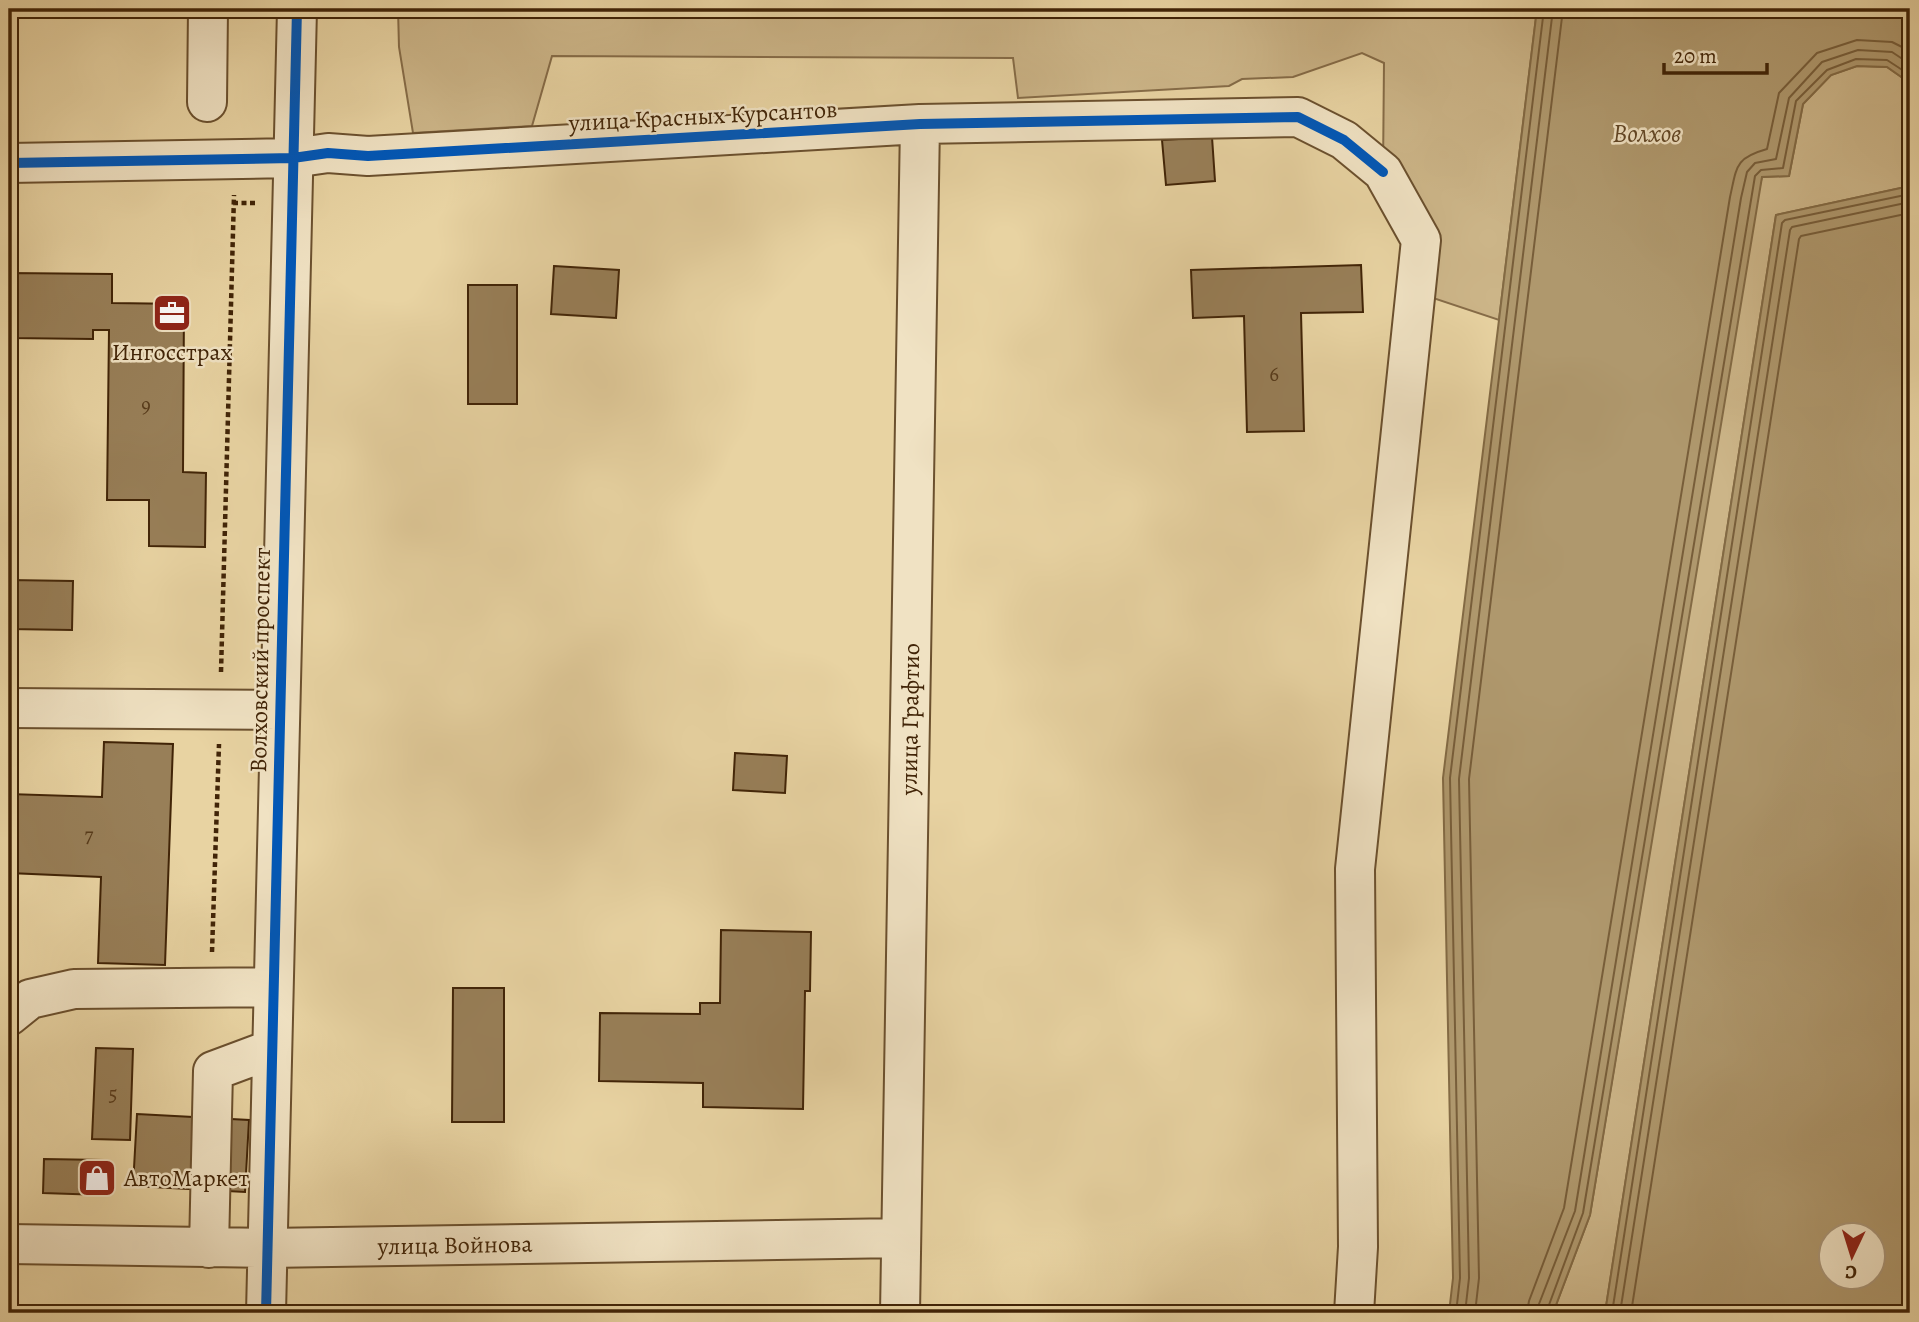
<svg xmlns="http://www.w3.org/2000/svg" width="1919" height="1322" font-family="Alegreya,serif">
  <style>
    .green { fill: #ccb588; stroke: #866c48; stroke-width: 2 }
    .water { fill: #af986d; stroke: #836a44; stroke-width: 2; fill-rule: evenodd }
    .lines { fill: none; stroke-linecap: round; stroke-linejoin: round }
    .shore { stroke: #785e3a; stroke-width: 2 }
    .building { fill: #987f58; stroke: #412407; stroke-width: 2 }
    .minor-casing { stroke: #6b502e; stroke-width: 42 }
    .path { stroke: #412407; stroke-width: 4.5; stroke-dasharray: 5 3.5; stroke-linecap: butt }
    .minor { stroke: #f0e2c3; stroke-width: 38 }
    .cycleway-casing { stroke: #f0e2c3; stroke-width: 15 }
    .cycleway { stroke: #0057b8; stroke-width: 10 }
    .labels { text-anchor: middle; stroke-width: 5; stroke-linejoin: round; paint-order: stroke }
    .number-label { font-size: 21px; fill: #573b1b }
    .street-label { font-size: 24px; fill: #412407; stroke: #f0e2c3 }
    .poi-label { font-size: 24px; fill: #412407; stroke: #f0e2c3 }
    .water-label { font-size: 26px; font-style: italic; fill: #624726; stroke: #f0e2c3 }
  </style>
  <rect width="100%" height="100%" fill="#e8d3a2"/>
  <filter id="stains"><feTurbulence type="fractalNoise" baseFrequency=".00286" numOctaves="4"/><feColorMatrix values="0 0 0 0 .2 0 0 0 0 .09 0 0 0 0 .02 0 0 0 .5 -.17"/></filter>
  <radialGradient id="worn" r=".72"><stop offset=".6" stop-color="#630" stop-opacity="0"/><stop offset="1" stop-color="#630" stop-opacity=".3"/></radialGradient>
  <path class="green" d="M398,9h1139l-38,311 -66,-22 -50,-126 1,-109 -22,-10 -69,24 -51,2 -13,7 -211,12 -5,-40 -461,-2 -20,70 -119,7 -14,-86z
    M1857,66l30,1 23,16v103l-134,29 -171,1098h-52l37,-98 166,-1014 6,-24 27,-1 14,-72 28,-29z"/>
  <path class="water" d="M1537,9h373v74l-23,-16 -30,-1 -26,9 -28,29 -14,72 -27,1 -172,1038 -37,98h-104l4,-35 -10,-500z
    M1910,186v1127h-305l171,-1098zM1832,1234h42v42h-42z"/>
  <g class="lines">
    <path class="shore" d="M1456,1313l4,-35 -10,-500 94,-769
      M1465,1313l4,-35 -10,-499 94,-770
      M1475,1313l4,-35 -10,-499 94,-770
      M1527,1313l2,-12 35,-93 166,-1011c7,-31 5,-39 37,-48l12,-56 38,-40 40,-13 35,2 18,9
      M1538,1313l1,-9 36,-93 166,-1013 6,-26 8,-9 21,-4 13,-61 33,-36 36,-12 34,2 18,12
      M1546,1313l37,-100 172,-1037 6,-6 22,-2 13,-67 31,-31 29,-11 31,1 23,15
      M1612,1313l170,-1090 3,-3 125,-26
      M1620,1313l170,-1083 2,-3 118,-25
      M1631,1313l168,-1074 2,-3 109,-23"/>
  </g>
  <path class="building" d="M1212,137l3,44 -49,4 -4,-45z
    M1361,265l2,47 -62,1 3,118 -57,1 -3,-116 -51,2 -2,-48z
    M554,266l65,4 -3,48 -65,-4z
    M9,273l103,1v29l72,1 -1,168 23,1 -1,74 -56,-1v-46h-42l2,-170h-16v9l-84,-1z
    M468,285h49v119h-49z
    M9,580l64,1 -1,49 -63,-1z
    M104,742l69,2 -8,221 -67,-2 3,-86 -92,-4v-79l93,3z
    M735,753l52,3 -2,37 -52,-3z
    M721,930l90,2 -1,59h-5l-2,118 -100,-2v-24l-104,-2 1,-68 100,1v-11h20z
    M453,988h51v134h-52z
    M96,1048l37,1 -3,91 -38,-1z
    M137,1114l112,6 -4,72 -112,-6z
    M44,1159l59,1 -1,35 -59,-2z"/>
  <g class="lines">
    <g class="minor-casing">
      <path id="minor" d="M207,102l1,-93
        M9,163l284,-5 35,-5 40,3 552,-32 378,-7 46,23 39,32 38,68 -66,629 3,378 -4,66
        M9,708l271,2
        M9,1016l21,-17 44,-10 199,-2
        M9,1244l258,4 634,-10
        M209,1248l4,-177 59,-22
        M266,1313l31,-1304
        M900,1313l20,-1189"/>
    </g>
    <path class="path" d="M233,203h25
      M221,672l13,-477
      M212,952l7,-208"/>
    <use href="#minor" class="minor"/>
    <g class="cycleway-casing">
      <path id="cycleway" d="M9,163l284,-5 35,-5 40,3 552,-32 378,-7 46,23 39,32
        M266,1313l31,-1304"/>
    </g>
    <use href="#cycleway" class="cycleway"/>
  </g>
  <defs>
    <g id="office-square" transform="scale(2.0125)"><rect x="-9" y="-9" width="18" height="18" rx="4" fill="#8f2418" stroke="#f0e2c3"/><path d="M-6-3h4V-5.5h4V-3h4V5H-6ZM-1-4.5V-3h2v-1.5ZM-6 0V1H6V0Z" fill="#fff"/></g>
    <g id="shop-square" transform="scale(2.0125)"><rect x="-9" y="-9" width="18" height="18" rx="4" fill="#8f2418" stroke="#f0e2c3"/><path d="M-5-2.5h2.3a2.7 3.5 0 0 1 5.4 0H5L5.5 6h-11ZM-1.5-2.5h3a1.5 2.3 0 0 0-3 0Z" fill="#fff"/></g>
  </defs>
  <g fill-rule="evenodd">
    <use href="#office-square" x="172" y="313"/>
    <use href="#shop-square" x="97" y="1178"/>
  </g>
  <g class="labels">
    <g class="number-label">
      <text x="1274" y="381">6</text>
      <text x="146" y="412">9</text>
      <text x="89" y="842">7</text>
      <text x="113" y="1101">5</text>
    </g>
    <g class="street-label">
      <text transform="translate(703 116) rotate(-3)" y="8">улица Красных Курсантов</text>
      <text transform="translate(260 660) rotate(-89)" y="8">Волховский проспект</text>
      <text transform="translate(910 719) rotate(-89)" y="8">улица Графтио</text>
      <text transform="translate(455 1245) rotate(-1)" y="8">улица Войнова</text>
    </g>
    <g class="poi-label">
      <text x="172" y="360">Ингосстрах</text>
      <text x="124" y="1186" text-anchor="start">АвтоМаркет</text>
    </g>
    <g class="water-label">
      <text x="1647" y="142">Волхов</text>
    </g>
  </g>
  <rect width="1919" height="1322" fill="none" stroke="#e8d3a2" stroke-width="35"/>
  <rect x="10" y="10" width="1898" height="1301" fill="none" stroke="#412407" stroke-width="3.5"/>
  <rect x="18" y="18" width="1884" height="1287" fill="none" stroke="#412407" stroke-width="2"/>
  <g transform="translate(1852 1256) rotate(184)"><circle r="33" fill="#f0e2c3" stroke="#aa9678" stroke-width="2"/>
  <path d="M0-5L12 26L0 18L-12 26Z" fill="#8f2418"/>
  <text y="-10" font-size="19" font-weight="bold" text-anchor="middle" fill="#412407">С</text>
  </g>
  <path d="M1664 63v10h103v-10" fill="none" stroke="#412407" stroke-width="3.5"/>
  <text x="1674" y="63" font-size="21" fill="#412407" stroke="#f0e2c3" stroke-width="5" paint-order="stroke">20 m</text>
  <rect width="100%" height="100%" filter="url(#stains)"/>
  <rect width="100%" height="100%" fill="url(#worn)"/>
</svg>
